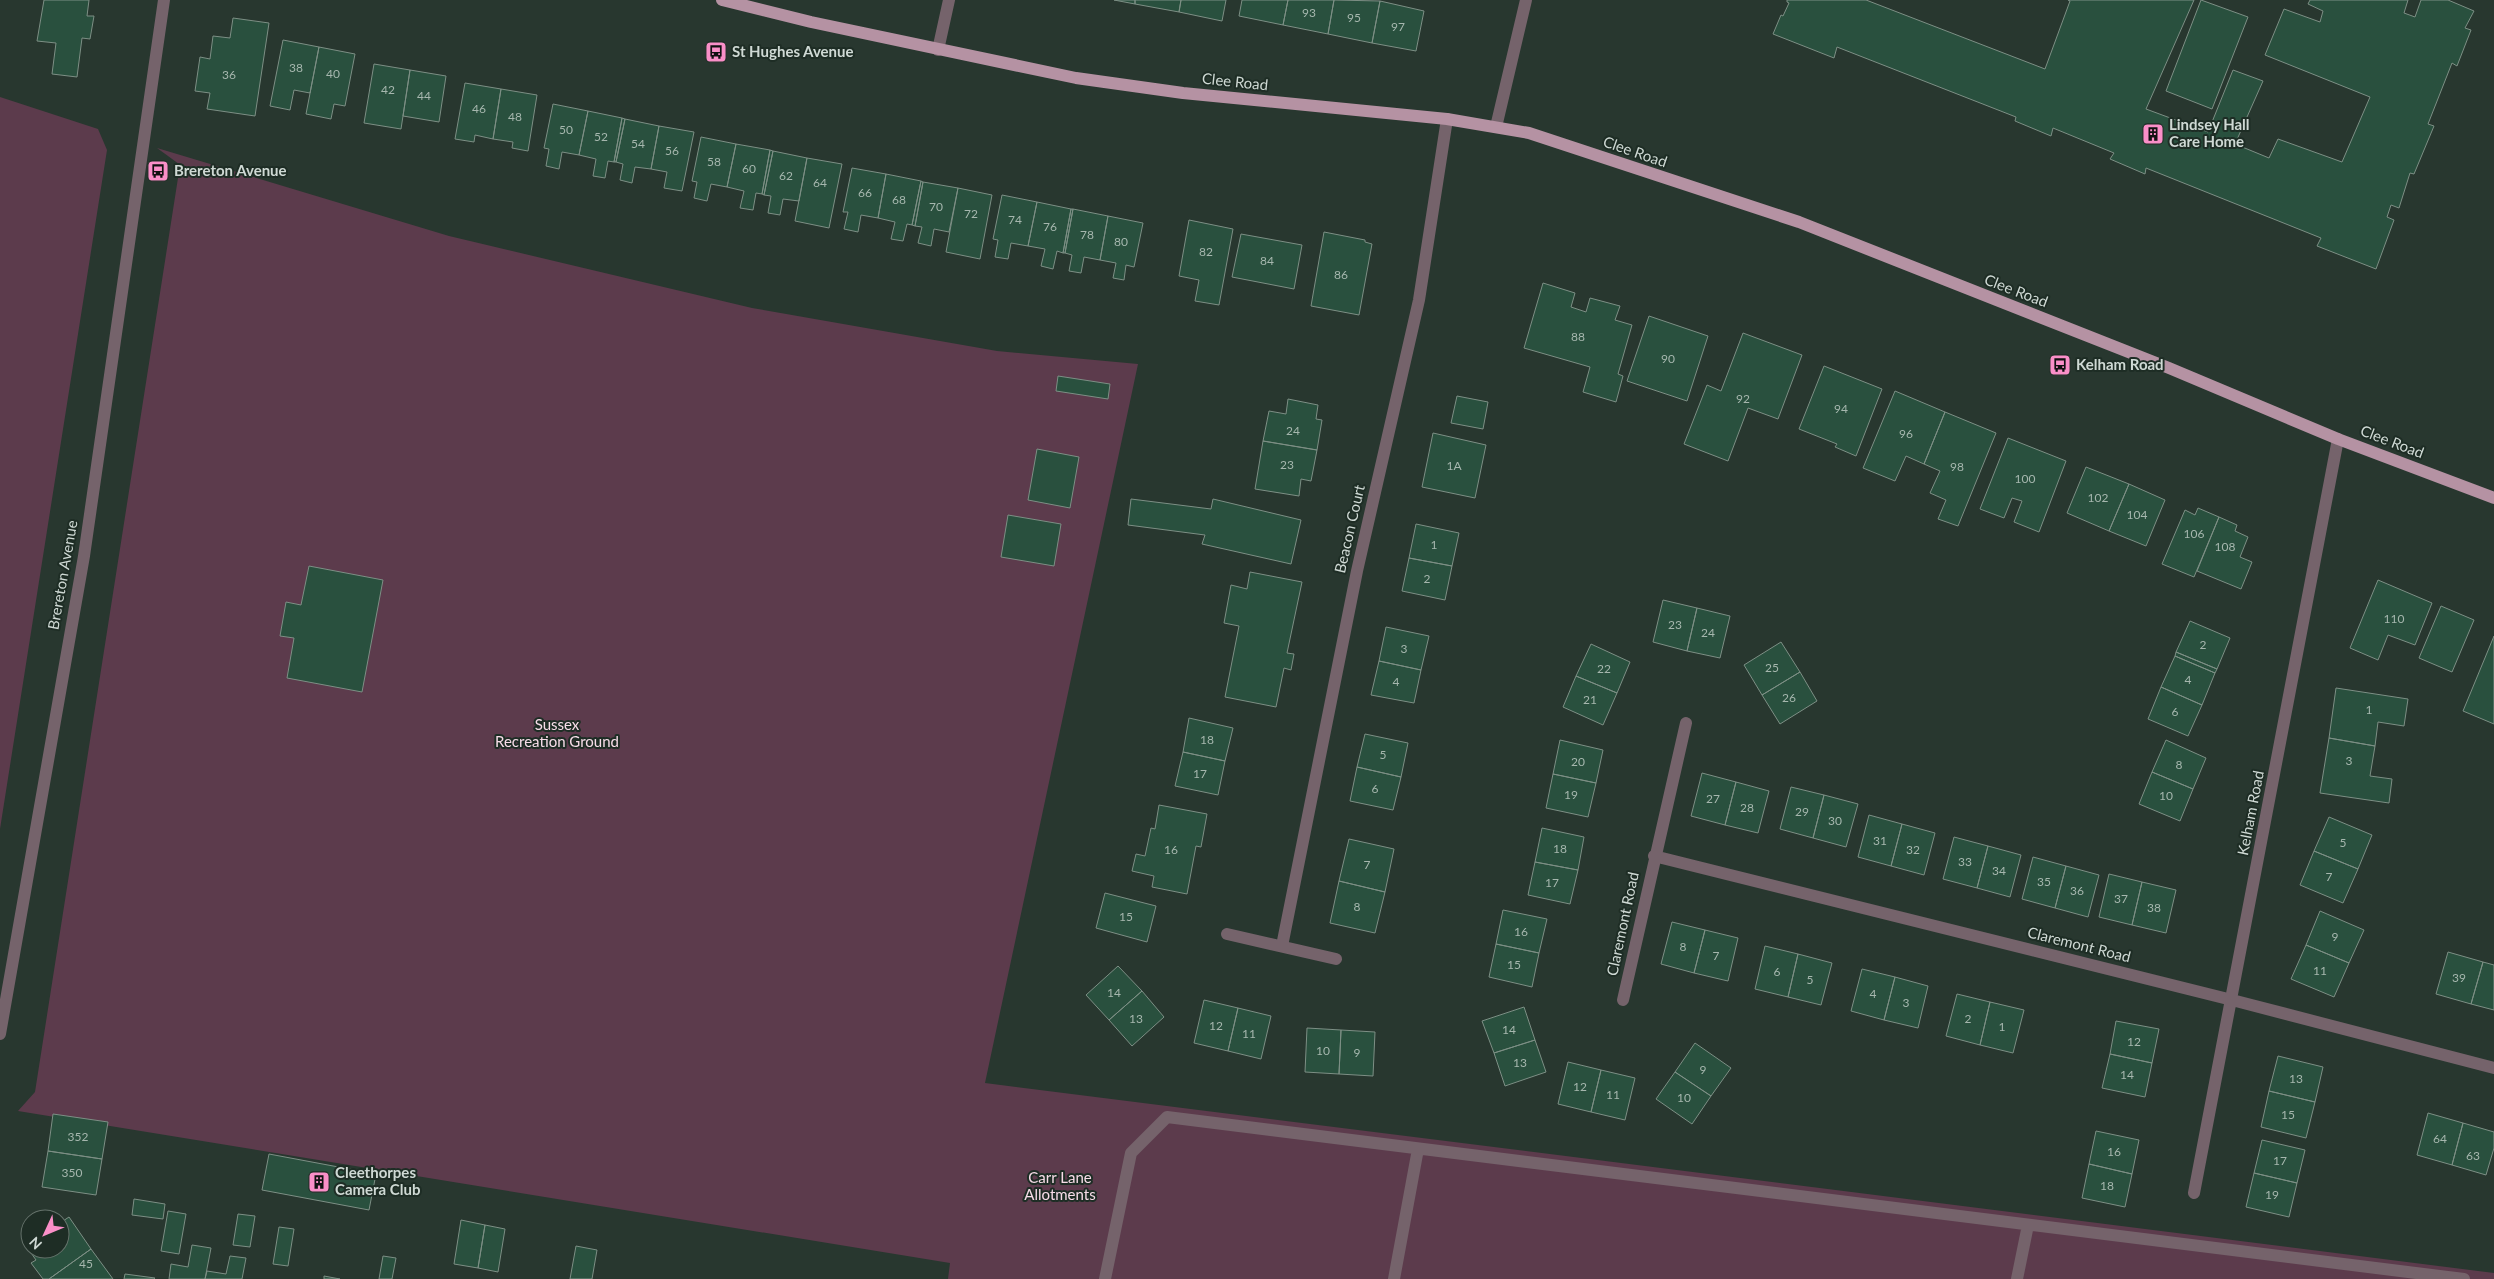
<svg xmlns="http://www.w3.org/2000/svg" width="2494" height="1279" font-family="Lato,sans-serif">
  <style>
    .green { fill: #5c3b4c }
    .building { fill: #29503e; stroke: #7d8f85 }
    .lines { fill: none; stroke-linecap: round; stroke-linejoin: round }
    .service { stroke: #75636b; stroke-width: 12 }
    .minor { stroke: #75636b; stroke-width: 12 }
    .primary { stroke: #b592a3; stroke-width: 12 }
    .labels { text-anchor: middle; stroke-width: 4; stroke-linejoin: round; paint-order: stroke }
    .number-label { font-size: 12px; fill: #a6b7ae }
    .poi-label { font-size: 15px; font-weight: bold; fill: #cfd9d4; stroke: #1e2d25; text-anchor: start }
    .street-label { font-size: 15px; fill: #cfd9d4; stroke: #1e2d25 }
    .park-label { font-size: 15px; fill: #f7dce8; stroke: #1e2d25 }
  </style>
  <rect width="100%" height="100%" fill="#28372f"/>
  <path class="green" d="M0,97l98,32 9,21 -107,679z
    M157,148l292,88 303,72 245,43 141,13 -153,719 1509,190v6h-1546l2,-16 -932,-152 17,-19 143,-914 1,-14z"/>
  <path class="building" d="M44,0h45l-2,16h7l-4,23 -8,-1 -5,39 -25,-3 4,-31 -19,-2z
    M1114,0h21v4z
    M1135,0h46l-2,12 -44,-8z
    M1181,0h45l-4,21 -43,-9z
    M1242,0h46l-5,25 -44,-9z
    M1288,0h46l-6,34 -45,-9z
    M1334,0l46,1 -8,42 -44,-9z
    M1787,0h79l179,69 25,-68 -2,-1h126l-48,109 62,23 25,-62 30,11 -28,63 34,14 9,-19 64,23 28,-65 -105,-42 19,-46 36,13 3,-11 -15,-7 2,-4h98l-4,13 11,4 6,-17h27l26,11 -9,17 6,2 -14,36 -5,-3 -24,61 6,2 -20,48 -4,-1 -11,35 -8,-3 -4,12 7,3 -18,49 -59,-23 4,-8 -175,-70 -1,6 -35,-15 4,-6 -61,-25 -2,8 -36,-15 1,-4 -179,-70 -3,11 -61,-24 8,-19 2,1 6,-13 -2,-1z
    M2201,0l47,17 -36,92 -46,-18z
    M1380,1l44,10 -8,40 -44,-8z
    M233,18l36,5 -14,93 -48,-7 3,-16 -15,-2 5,-34 10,2 3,-23 17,2z
    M283,40l36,7 -9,46 -16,-3 -4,20 -20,-4z
    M319,47l36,7 -10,52 -11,-2 -3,15 -25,-5z
    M374,64l36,6 -9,59 -37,-6z
    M410,70l36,6 -7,46 -36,-6z
    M465,83l36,6 -8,50 -18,-4 -1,7 -19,-3z
    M501,89l36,6 -9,56 -16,-3 1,-6 -20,-3z
    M553,104l35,7 -9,44 -17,-3 -3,17 -13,-3 3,-17 -5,-1z
    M588,111l34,7 -8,44 -6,-1 -3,17 -12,-2 3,-17 -17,-4z
    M622,118l3,1 -9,43h-2z
    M625,119l34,7 -8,43 -16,-2 -3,16 -12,-3 3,-16 -7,-2z
    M659,126l35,6 -12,59 -18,-3 3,-16 -16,-3z
    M701,137l35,7 -9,43 -16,-3 -4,17 -13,-3 3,-16 -5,-1z
    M736,144l34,6 -8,44 -6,-1 -3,17 -13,-2 4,-17 -17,-4z
    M770,150l3,1 -9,44 -2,-1z
    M773,151l34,7 -8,43 -16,-2 -3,16 -12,-2 3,-17 -7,-1z
    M807,158l35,6 -13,64 -34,-7z
    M852,168l34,6 -8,44 -17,-3 -3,17 -14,-3 4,-17h-5z
    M886,174l35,7 -9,44 -5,-1 -4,17 -12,-2 4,-17 -17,-4z
    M921,181l2,1 -8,44 -3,-1z
    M923,182l35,6 -9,44 -15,-3 -3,17 -13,-3 4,-16 -7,-1z
    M958,188l34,7 -12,64 -34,-7z
    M1002,195l35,7 -9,44 -17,-3 -3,16 -13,-2 3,-17 -5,-1z
    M1037,202l34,7 -8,44 -6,-2 -4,18 -12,-3 4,-17 -17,-3z
    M1071,209h2l-8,44h-2z
    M1073,209l35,7 -8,44 -16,-3 -3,16 -12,-2 3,-16 -7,-2z
    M1108,216l35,7 -9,44 -8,-2 -2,15 -11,-2 3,-15 -16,-3z
    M1189,220l44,9 -14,76 -24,-4 4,-21 -20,-4z
    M1324,232l41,8v2l7,2 -13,71 -48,-9z
    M1241,234l61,11 -8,44 -62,-12z
    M1543,283l32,10 -4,14 15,5 4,-14 30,8 -5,14 17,5 -14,49 5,2 -7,26 -33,-10 7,-25 -66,-19z
    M1649,316l59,20 -21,65 -60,-20z
    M1743,333l59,22 -24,64 -30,-11 -20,53 -44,-17 23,-59 14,6z
    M1824,366l58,23 -26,67 -21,-9 2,-3 -38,-15z
    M1058,376l52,8 -2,15 -52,-8z
    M1895,391l50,21 -21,52 -18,-8 -11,25 -32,-13z
    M1457,396l31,6 -5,27 -32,-6z
    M1288,399l30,6 -2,14 6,1 -5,30 -54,-9 6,-30 17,3z
    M1945,412l51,21 -38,93 -20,-7 8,-19 -16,-7 10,-22 -16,-7z
    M1433,433l53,12 -11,53 -53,-11z
    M2008,438l58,23 -27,71 -25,-10 8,-21 -10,-3 -8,20 -24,-9z
    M1263,441l54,9 -6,31 -10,-2 -2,17 -44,-7z
    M1037,449l42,8 -9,51 -42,-8z
    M2086,467l43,17 -20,47 -42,-18z
    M2129,484l36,16 -19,46 -37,-15z
    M1131,499l80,10 2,-10 88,21 -10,44 -89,-20 3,-9 -77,-10z
    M2198,508l21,9 -25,60 -32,-13 23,-54 10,5z
    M1008,515l53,9 -7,42 -53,-9z
    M2219,517l18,8 -2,6 13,6 -8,20 12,5 -11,27 -44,-18z
    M1416,524l43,9 -7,33 -43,-8z
    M1409,558l43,8 -7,34 -43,-9z
    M309,566l74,14 -21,112 -75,-14 7,-40 -14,-2 6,-34 15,3z
    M1250,572l52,10 -15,71 7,1 -3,16 -7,-2 -8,39 -51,-10 14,-71 -15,-3 7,-38 16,4z
    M2378,580l54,23 -17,42 -27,-10 -10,25 -28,-12z
    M1663,600l34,8 -10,43 -34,-9z
    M2441,606l33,14 -22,52 -33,-14z
    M1697,608l33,8 -10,42 -33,-7z
    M2190,621l40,17 -13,31 -41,-17z
    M1386,627l43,9 -8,34 -42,-9z
    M2494,636v88l-31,-13z
    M1781,642l19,30 -38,23 -18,-30z
    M1591,644l39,18 -13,31 -41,-17z
    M2176,652l41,17 -2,4 -40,-17z
    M2175,656l40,17 -13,32 -41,-18z
    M1379,661l42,9 -7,33 -43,-8z
    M1800,672l17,29 -37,23 -18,-29z
    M1576,676l41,17 -14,32 -40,-18z
    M2161,687l41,18 -14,31 -40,-17z
    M2336,688l72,11 -4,27 -26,-4 -3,24 -46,-8z
    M1189,718l44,10 -8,33 -42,-9z
    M1365,734l43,9 -7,34 -44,-10z
    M2329,738l46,8 -5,30 22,3 -3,24 -69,-10z
    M1560,740l43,10 -7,33 -43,-9z
    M2166,740l40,18 -13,31 -41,-17z
    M1183,752l42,9 -7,34 -43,-9z
    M1357,767l44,10 -8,33 -43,-9z
    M2152,772l41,17 -13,32 -41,-17z
    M1702,773l34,9 -11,43 -34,-9z
    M1553,774l43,9 -8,34 -42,-9z
    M1736,782l33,9 -11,42 -33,-8z
    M1791,787l33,8 -11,43 -33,-9z
    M1824,795l34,9 -12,43 -33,-9z
    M1159,805l48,9 -6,33 -5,-1 -9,48 -35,-7 2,-11 -22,-5 4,-17 9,2 6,-28 4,1z
    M1869,815l33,9 -11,42 -33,-9z
    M2329,817l43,18 -14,34 -44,-18z
    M1902,824l33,9 -11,42 -33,-9z
    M1542,828l42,9 -6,33 -43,-8z
    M1954,837l34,9 -11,42 -34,-9z
    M1349,839l45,10 -9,43 -46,-11z
    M1988,846l33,9 -11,42 -33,-9z
    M2314,851l44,18 -15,34 -43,-18z
    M2033,857l33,9 -11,42 -33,-9z
    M1535,862l43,8 -8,34 -42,-9z
    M2066,866l33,9 -11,42 -33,-9z
    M2109,874l33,8 -10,43 -33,-8z
    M1339,881l46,11 -10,41 -45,-10z
    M2142,882l34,8 -10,43 -34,-8z
    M1105,893l51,13 -9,36 -51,-14z
    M1503,910l44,9 -8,34 -43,-9z
    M2320,911l44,19 -15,33 -43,-18z
    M1672,922l33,8 -11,43 -33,-9z
    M1705,930l33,8 -10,43 -34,-8z
    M1496,944l43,9 -7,34 -43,-10z
    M2306,945l43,18 -15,34 -43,-18z
    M1765,946l33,8 -10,43 -33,-8z
    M2448,952l35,10 -12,42 -35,-10z
    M1798,954l34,9 -11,42 -33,-8z
    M2483,962l11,3v45l-23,-6z
    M1118,966l24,25 -33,29 -23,-25z
    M1862,969l33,8 -11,43 -33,-9z
    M1895,977l33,9 -10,42 -34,-8z
    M1142,991l22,26 -32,29 -23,-26z
    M1957,994l33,8 -10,43 -34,-9z
    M1204,1000l34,8 -10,43 -34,-8z
    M1990,1002l34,8 -11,43 -33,-8z
    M1524,1007l11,33 -41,13 -12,-32z
    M1238,1008l33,8 -10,43 -33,-8z
    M2116,1021l43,8 -7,34 -42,-9z
    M1307,1028l34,2 -2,44 -34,-2z
    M1341,1030l34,2 -2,44 -34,-2z
    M1535,1040l11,32 -41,14 -11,-33z
    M1695,1043l36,25 -20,28 -36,-24z
    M2110,1054l42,9 -7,34 -43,-9z
    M2278,1056l45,11 -8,35 -46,-11z
    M1568,1062l33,8 -10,42 -33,-8z
    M1601,1070l34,8 -10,42 -34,-8z
    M1675,1072l36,24 -19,28 -36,-25z
    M2269,1091l46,11 -9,36 -45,-11z
    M2428,1113l35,10 -11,42 -35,-10z
    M53,1114l55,8 -6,37 -54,-8z
    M2463,1123l31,9v16l-8,27 -34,-10z
    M2096,1131l43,9 -7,34 -43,-10z
    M2262,1140l43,10 -8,33 -43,-10z
    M48,1151l54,8 -6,36 -54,-8z
    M269,1154l107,20 -7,36 -107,-20z
    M2089,1164l43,10 -7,33 -43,-9z
    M2254,1173l43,10 -8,34 -43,-10z
    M134,1199l31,5 -2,15 -31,-4z
    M168,1211l18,3 -7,40 -18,-3z
    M238,1214l17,2 -5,31 -17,-2z
    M69,1217l22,32 -42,30h-6l-12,-16 5,-3 -9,-13 3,-2v4h30v-26z
    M461,1220l24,5 -7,43 -24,-4z
    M485,1225l20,4 -7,43 -20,-4z
    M279,1227l15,2 -6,37 -15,-2z
    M192,1245l19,3 -6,31h-36l2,-15 17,3z
    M576,1246l21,4 -5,29h-22z
    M91,1249l22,30h-64z
    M230,1256l16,2 -4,21h-37l2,-8 19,3z
    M383,1256l13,2 -4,21h-13z
    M125,1274l30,4 -1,1h-30z
    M324,1276l16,3h-16z"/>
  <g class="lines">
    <path class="service" d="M1105,1279l26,-126 36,-36 1297,162
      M1394,1279l24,-130
      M2017,1279l11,-54"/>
    <path class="minor" d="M938,50l11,-50
      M1496,127l30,-127
      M1654,856l578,144 262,68
      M1227,934l109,25
      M1282,946l75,-375 62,-271 28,-181
      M1623,1000l63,-277
      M0,1034l84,-478 80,-556
      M2194,1193l144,-754"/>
    <path class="primary" d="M722,0l89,22 265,56 107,15 264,26 82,14 270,89 370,146 169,71 156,59"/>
  </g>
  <defs>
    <g id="bus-square" transform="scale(1.125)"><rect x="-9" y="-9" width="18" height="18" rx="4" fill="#fa8fc8" stroke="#1e2d25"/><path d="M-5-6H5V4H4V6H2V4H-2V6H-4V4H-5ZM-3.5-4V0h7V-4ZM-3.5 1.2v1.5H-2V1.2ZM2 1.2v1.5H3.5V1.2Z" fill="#111"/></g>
    <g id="building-square" transform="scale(1.125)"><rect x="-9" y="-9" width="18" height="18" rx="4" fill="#fa8fc8" stroke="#1e2d25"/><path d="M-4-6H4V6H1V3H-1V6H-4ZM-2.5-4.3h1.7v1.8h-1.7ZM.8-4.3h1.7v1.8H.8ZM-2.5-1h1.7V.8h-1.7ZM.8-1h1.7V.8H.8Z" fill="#111"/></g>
  </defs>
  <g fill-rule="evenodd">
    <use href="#bus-square" x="716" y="52"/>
    <use href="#building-square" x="2153" y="134"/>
    <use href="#bus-square" x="158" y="171"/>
    <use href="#bus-square" x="2060" y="365"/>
    <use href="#building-square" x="319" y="1182"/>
  </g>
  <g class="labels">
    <g class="number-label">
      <text x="1309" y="17">93</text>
      <text x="1354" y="22">95</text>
      <text x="1398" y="31">97</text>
      <text x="296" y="72">38</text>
      <text x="333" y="78">40</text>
      <text x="229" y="79">36</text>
      <text x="388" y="94">42</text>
      <text x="424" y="100">44</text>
      <text x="479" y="113">46</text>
      <text x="515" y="121">48</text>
      <text x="566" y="134">50</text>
      <text x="601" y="141">52</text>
      <text x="638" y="148">54</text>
      <text x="672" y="155">56</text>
      <text x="714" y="166">58</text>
      <text x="749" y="173">60</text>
      <text x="786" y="180">62</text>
      <text x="820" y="187">64</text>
      <text x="865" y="197">66</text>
      <text x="899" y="204">68</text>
      <text x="936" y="211">70</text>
      <text x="971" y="218">72</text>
      <text x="1015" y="224">74</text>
      <text x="1050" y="231">76</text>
      <text x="1087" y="239">78</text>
      <text x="1121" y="246">80</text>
      <text x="1206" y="256">82</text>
      <text x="1267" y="265">84</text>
      <text x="1341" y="279">86</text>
      <text x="1578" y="341">88</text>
      <text x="1668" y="363">90</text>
      <text x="1743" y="403">92</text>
      <text x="1841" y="413">94</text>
      <text x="1293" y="435">24</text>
      <text x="1906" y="438">96</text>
      <text x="1287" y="469">23</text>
      <text x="1454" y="470">1A</text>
      <text x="1957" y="471">98</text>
      <text x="2025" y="483">100</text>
      <text x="2098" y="502">102</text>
      <text x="2137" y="519">104</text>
      <text x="2194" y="538">106</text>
      <text x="1434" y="549">1</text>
      <text x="2225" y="551">108</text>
      <text x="1427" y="583">2</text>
      <text x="2394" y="623">110</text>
      <text x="1675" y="629">23</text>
      <text x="1708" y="637">24</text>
      <text x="2203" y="649">2</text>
      <text x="1404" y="653">3</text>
      <text x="1772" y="672">25</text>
      <text x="1604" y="673">22</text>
      <text x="2188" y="684">4</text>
      <text x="1396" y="686">4</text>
      <text x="1789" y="702">26</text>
      <text x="1590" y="704">21</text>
      <text x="2369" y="714">1</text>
      <text x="2175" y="716">6</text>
      <text x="1207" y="744">18</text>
      <text x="1383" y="759">5</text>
      <text x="2349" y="765">3</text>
      <text x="1578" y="766">20</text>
      <text x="2179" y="769">8</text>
      <text x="1200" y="778">17</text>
      <text x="1375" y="793">6</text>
      <text x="1571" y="799">19</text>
      <text x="2166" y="800">10</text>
      <text x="1713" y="803">27</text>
      <text x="1747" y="812">28</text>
      <text x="1802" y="816">29</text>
      <text x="1835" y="825">30</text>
      <text x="1880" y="845">31</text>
      <text x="2343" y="847">5</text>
      <text x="1560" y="853">18</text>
      <text x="1171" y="854">16</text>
      <text x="1913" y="854">32</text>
      <text x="1965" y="866">33</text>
      <text x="1367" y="869">7</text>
      <text x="1999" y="875">34</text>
      <text x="2329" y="881">7</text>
      <text x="2044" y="886">35</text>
      <text x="1552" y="887">17</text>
      <text x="2077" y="895">36</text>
      <text x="2121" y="903">37</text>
      <text x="1357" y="911">8</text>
      <text x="2154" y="912">38</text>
      <text x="1126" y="921">15</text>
      <text x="1521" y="936">16</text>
      <text x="2335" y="941">9</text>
      <text x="1683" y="951">8</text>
      <text x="1716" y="960">7</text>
      <text x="1514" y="969">15</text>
      <text x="2320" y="975">11</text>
      <text x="1777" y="976">6</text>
      <text x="2459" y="982">39</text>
      <text x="1810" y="984">5</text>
      <text x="1114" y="997">14</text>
      <text x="1873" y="998">4</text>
      <text x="1906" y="1007">3</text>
      <text x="1136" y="1023">13</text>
      <text x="1968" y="1023">2</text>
      <text x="1216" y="1030">12</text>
      <text x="2002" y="1031">1</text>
      <text x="1509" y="1034">14</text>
      <text x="1249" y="1038">11</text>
      <text x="2134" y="1046">12</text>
      <text x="1323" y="1055">10</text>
      <text x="1357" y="1057">9</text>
      <text x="1520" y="1067">13</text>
      <text x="1703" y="1074">9</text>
      <text x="2127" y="1079">14</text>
      <text x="2296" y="1083">13</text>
      <text x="1580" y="1091">12</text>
      <text x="1613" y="1099">11</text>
      <text x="1684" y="1102">10</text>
      <text x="2288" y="1119">15</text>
      <text x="78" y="1141">352</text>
      <text x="2440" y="1143">64</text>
      <text x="2114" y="1156">16</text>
      <text x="2473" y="1160">63</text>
      <text x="2280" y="1165">17</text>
      <text x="72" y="1177">350</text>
      <text x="2107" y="1190">18</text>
      <text x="2272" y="1199">19</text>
      <text x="86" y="1268">45</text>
    </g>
    <g class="poi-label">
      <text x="732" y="57">St Hughes Avenue</text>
      <text x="2169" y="130">Lindsey Hall<tspan x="2169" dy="17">Care Home</tspan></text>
      <text x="174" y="176">Brereton Avenue</text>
      <text x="2076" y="370">Kelham Road</text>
      <text x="335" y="1178">Cleethorpes<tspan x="335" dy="17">Camera Club</tspan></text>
    </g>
    <g class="street-label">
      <text transform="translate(1235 82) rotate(6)" y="5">Clee Road</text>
      <text transform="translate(1635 152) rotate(19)" y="5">Clee Road</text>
      <text transform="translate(2016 291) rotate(21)" y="5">Clee Road</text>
      <text transform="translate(2392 442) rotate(21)" y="5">Clee Road</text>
      <text transform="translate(1350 529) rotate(-77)" y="5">Beacon Court</text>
      <text transform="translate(63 575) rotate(-80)" y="5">Brereton Avenue</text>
      <text transform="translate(2251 813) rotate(-79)" y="5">Kelham Road</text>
      <text transform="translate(1623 924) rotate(-78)" y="5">Claremont Road</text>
      <text transform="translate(2079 945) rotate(14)" y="5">Claremont Road</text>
    </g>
    <g class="park-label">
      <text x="557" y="730">Sussex<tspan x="557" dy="17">Recreation Ground</tspan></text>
      <text x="1060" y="1183">Carr Lane<tspan x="1060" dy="17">Allotments</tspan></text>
    </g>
  </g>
  <g transform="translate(45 1234) rotate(226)"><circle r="24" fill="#1e2d25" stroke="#65726b"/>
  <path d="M0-4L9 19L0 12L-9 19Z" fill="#fa8fc8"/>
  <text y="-8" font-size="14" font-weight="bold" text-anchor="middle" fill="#cfd9d4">N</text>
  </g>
</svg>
